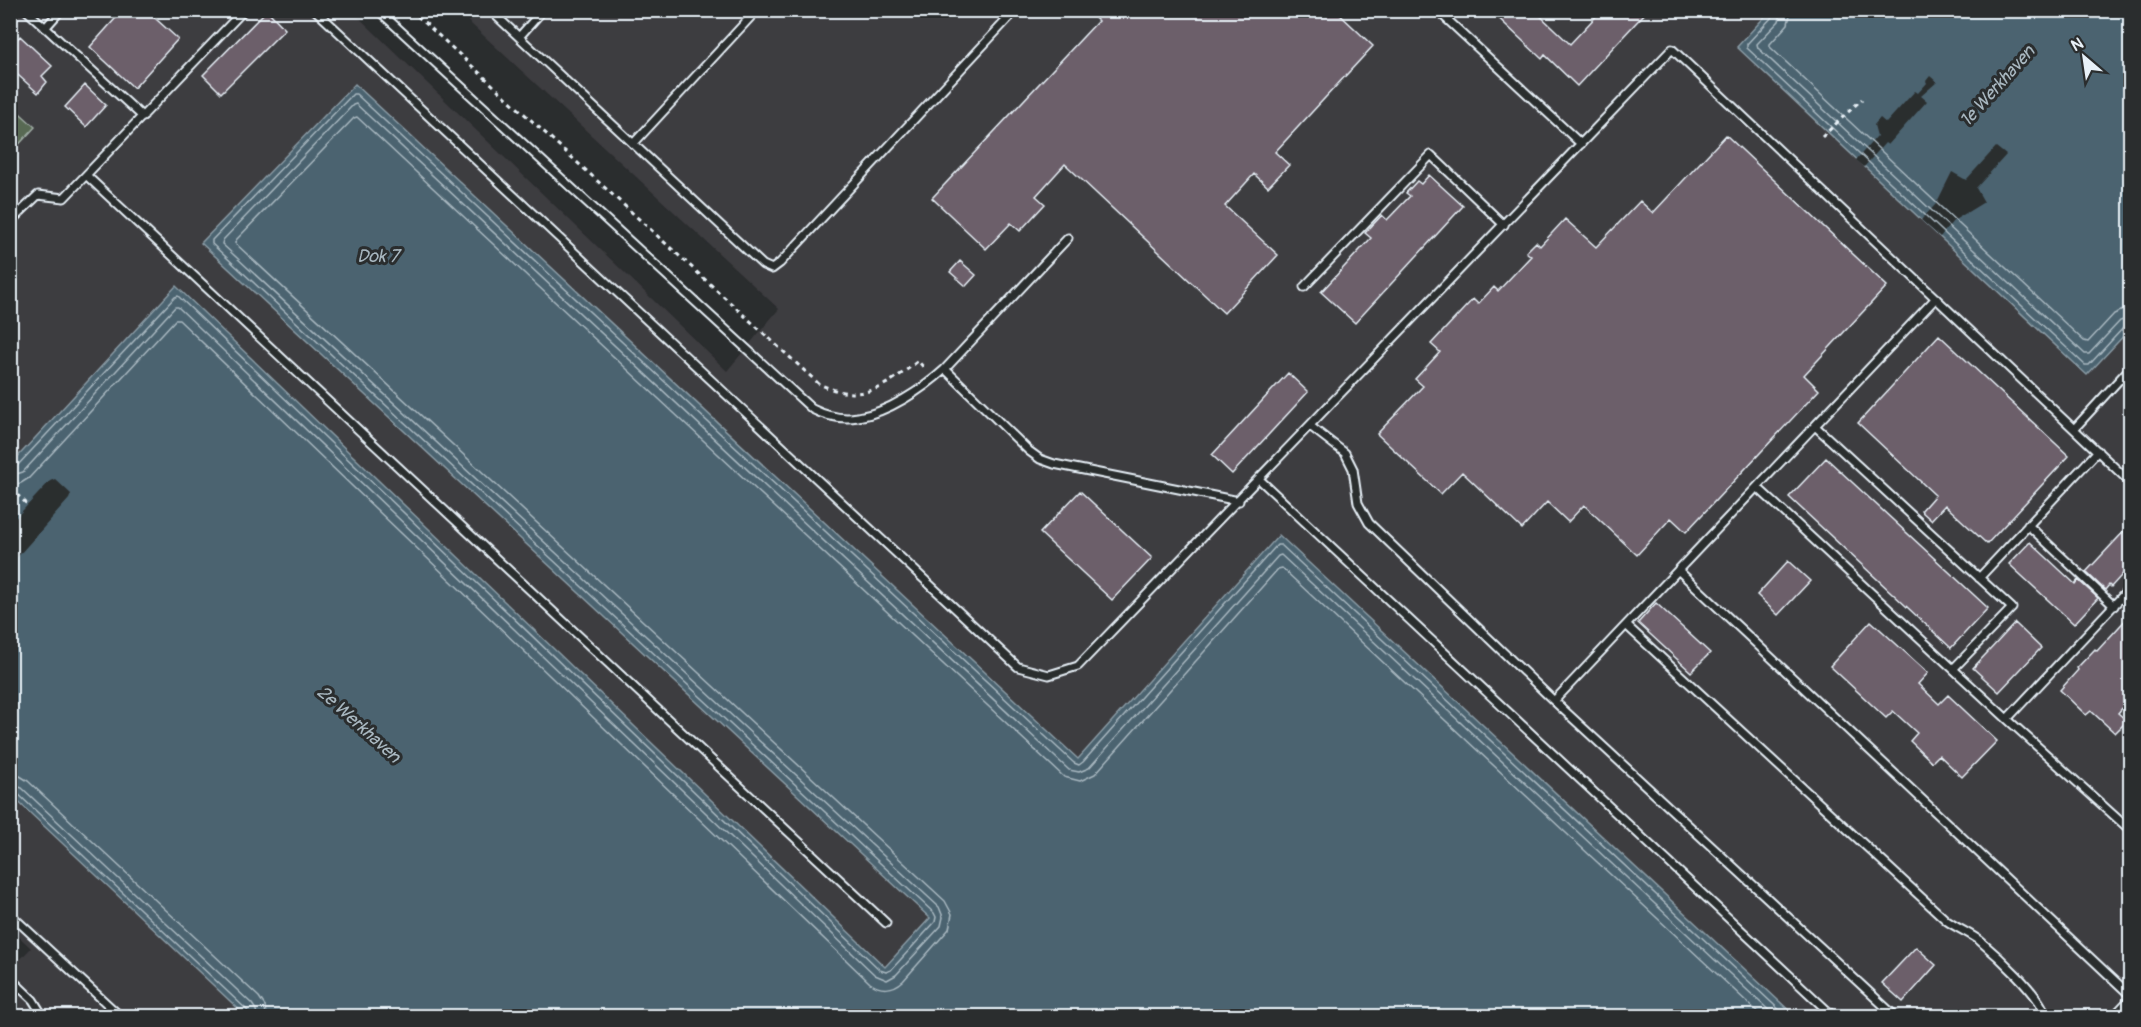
<svg xmlns="http://www.w3.org/2000/svg" width="2141" height="1027" font-family="Pangolin,sans-serif">
  <style>
    .built { fill: #3e3c40 }
    .green { fill: #586953; stroke: #a0ada6; stroke-width: 1.5 }
    .water { fill: #4b636f; stroke: #8a9ca6; stroke-width: 1.5 }
    .pier { fill: #2a2d2e }
    .lines { fill: none; stroke-linecap: round; stroke-linejoin: round }
    .shore { stroke: #a9b8c1; stroke-width: 1.5 }
    .building { fill: #6c5e6a; stroke: #e8f1f8; stroke-width: 1.5 }
    .service-casing { stroke: #e8f1f8; stroke-width: 11 }
    .path { stroke: #e8f1f8; stroke-width: 3; stroke-dasharray: 4.5 4.5; stroke-linecap: butt }
    .service { stroke: #2a2d2e; stroke-width: 7 }
    .labels { text-anchor: middle; stroke-width: 6; stroke-linejoin: round; paint-order: stroke }
    .water-label { font-size: 18px; font-style: italic; fill: #a9b8c1; stroke: #2a2d2e }
  </style>
  <rect width="100%" height="100%" fill="#2a2d2e"/>
  <filter id="ink" filterUnits="userSpaceOnUse"><feTurbulence type="fractalNoise" baseFrequency=".0167" numOctaves="2"/><feDisplacementMap in="SourceGraphic" scale="12" xChannelSelector="R" yChannelSelector="G"/><feConvolveMatrix kernelMatrix="1 2 1 2 8 2 1 2 1" color-interpolation-filters="sRGB"/></filter>
  <g filter="url(#ink)">
    <path class="built" d="M11,11h341l375,360 52,-62 -322,-298h1313l-33,35 350,329 43,-46v687h-335l-516,-481 -201,224 -193,208 -708,-681 -166,179 -1,-312 25,-26 -24,-23z
      M10,795l236,221h-235v-47l20,-21 -20,-19z"/>
    <path class="green" d="M10,104l25,23 -24,26h-1z"/>
    <path class="water" d="M1770,11h360v318l-43,46 -350,-328z
      M355,84l723,675 201,-224 516,481h-1549l-235,-221 -1,-330 166,-179 709,681 45,-49 -729,-675z"/>
    <path class="pier" d="M1930,76l7,6 -16,14 6,5 -39,44 -3,-2 -21,24 -8,-7 21,-24 -3,-11 6,-7 6,5 29,-32 3,2 9,-10 -1,-2z
      M1996,147l10,8 -30,33 8,14 -31,19 -13,16 -19,-17 15,-16 16,-32 14,8z
      M55,479l16,15 -2,5 -58,65v-41l39,-42z"/>
    <g class="lines">
      <path class="shore" d="M1774,10l-1,6 -26,28v4l338,317h4l35,-38 6,-1
        M1782,10l-3,11 -22,23 1,4 327,306h4l31,-33 10,-3
        M1791,10l-3,14 -18,20v3l314,294 4,1 26,-28 9,-4 7,-1
        M10,469l7,-3 158,-169 3,-1 702,674 6,2 5,-2 44,-48 1,-5 -2,-4 -722,-669v-4l141,-146h3l718,669 5,2 4,-3 194,-217h4l505,471
        M10,476l13,-4 152,-165h3l697,668 12,5 9,-5 45,-49 2,-9 -4,-10 -717,-663 1,-4 130,-135 3,-1 713,666 10,2 10,-4 189,-212 3,-1 494,461
        M10,485l11,-2 8,-5 146,-158h4l691,663c11,8 23,7 33,-2l46,-52 3,-15 -7,-13 -710,-658 1,-3 118,-122 3,-1 707,660 16,4 15,-7 183,-205 4,-1 480,448
        M10,775l10,1 8,5 231,216 6,9 1,10
        M10,784l12,4 230,216 4,6 1,6
        M10,792l7,1 230,217 3,6"/>
    </g>
    <path class="building" d="M123,10h23l32,29 -44,49 -44,-41z
      M267,10l18,19 -64,64 -18,-18z
      M1087,10h248l38,36 -98,106 14,13 -21,22 -14,-13 -29,32 53,49 -54,58 -159,-149 -29,32 9,8 -25,27 -9,-8 -25,26 -54,-51 166,-177z
      M1490,10h44l36,34 32,-34h46l-71,76 -32,-31 -3,4z
      M20,36l32,30 -10,10 5,6 -9,11 -28,-25v-21z
      M85,85l21,20 -20,22 -21,-20z
      M1726,135l161,151 -83,89 15,15 -133,142 -15,-14 -34,37 -53,-50 -16,17 -21,-20 -25,27 -60,-57 -21,22 -64,-60 46,-48 -8,-7 25,-27 -9,-8 42,-45 5,5 16,-17 4,4 33,-35 -5,-4 10,-10 4,4 25,-27 31,28 44,-46 13,12z
      M1429,175l34,31 -108,117 -34,-31 50,-54 -6,-5 17,-18 5,5 23,-24 -4,-3 11,-12 4,3z
      M960,261l16,14 -10,11 -16,-14z
      M1939,335l130,121 -82,88 -42,-39 -14,15 -10,-9 14,-16 -77,-72z
      M1288,373l20,19 -76,82 -20,-19z
      M1826,458l162,150 -37,40 -162,-151z
      M1080,491l72,67 -40,42 -72,-67z
      M2130,525v41l-19,21 -2,-2 -4,5 -19,-18z
      M2030,542l45,42 3,-4 20,18 -24,26 -65,-60z
      M1788,561l22,20 -32,34 -21,-20z
      M1656,603l54,50 -19,19 -53,-49z
      M2130,615v84l-12,14 9,8 -12,12 -24,-22 -5,4 -26,-25 18,-20 -1,-2 18,-19 2,2z
      M1871,621l57,52 -10,11 21,20 9,-9 49,46 -35,36 -23,-22 -7,7 -22,-21 7,-8 -24,-22 -7,7 -56,-52z
      M2015,623l26,25 -42,44 -26,-24z
      M1916,947l20,18 -33,37 -21,-19z"/>
    <g class="lines">
      <g class="service-casing">
        <path id="service" d="M26,10l117,107
          M315,10l703,657 31,8 29,-9 594,-617 458,433
          M378,10l434,399c14,7 30,11 46,8 29,-4 65,-28 87,-48l84,82 11,8 14,5 185,37
          M490,10l273,255 9,4 8,-6 236,-253
          M1437,10l144,134
          M45,28l16,-18
          M519,37l24,-27
          M633,144l124,-134
          M87,176l799,747
          M10,222l28,-27 26,3 180,-188
          M1304,287l127,-132 73,70
          M945,369l123,-131
          M1310,426l35,27 8,16 5,34 11,20 185,178 341,315
          M1815,426l197,182 -58,60
          M2074,429l56,-61
          M1259,479l574,537
          M1757,487l250,232 123,111
          M2028,525l86,81
          M1678,570l452,425
          M1979,578l119,-127
          M1626,625l321,296c10,7 22,12 32,19 18,15 61,54 67,76
          M1554,701l382,-403
          M2007,719l123,-131
          M10,914l110,102
          M10,978l23,22 10,16
          M2114,1016l16,-17"/>
      </g>
      <path class="path" d="M411,10l408,374c43,20 65,4 99,-23l8,9
        M1822,137l40,-38
        M10,488l18,17"/>
      <use href="#service" class="service"/>
    </g>
  </g>
  <g class="labels">
    <g class="water-label">
      <text transform="translate(1997 86) rotate(-48)" y="6">1e Werkhaven</text>
      <text x="378" y="262">Dok 7</text>
      <text transform="translate(359 724) rotate(42)" y="6">2e Werkhaven</text>
    </g>
  </g>
  <rect width="2141" height="1027" fill="none" stroke="#2a2d2e" stroke-width="36"/>
  <rect x="18" y="18" width="2105" height="991" fill="none" stroke="#e8f1f8" stroke-width="2" filter="url(#ink)"/>
  <g transform="translate(2084 57) rotate(331)" stroke="#2a2d2e" stroke-width="4.5" paint-order="stroke">
  <path d="M0-4.5L10 22L0 15L-10 22Z" fill="#e8f1f8"/>
  <text y="-9" font-size="16" font-weight="bold" text-anchor="middle" fill="#e8f1f8">N</text>
  </g>
</svg>
